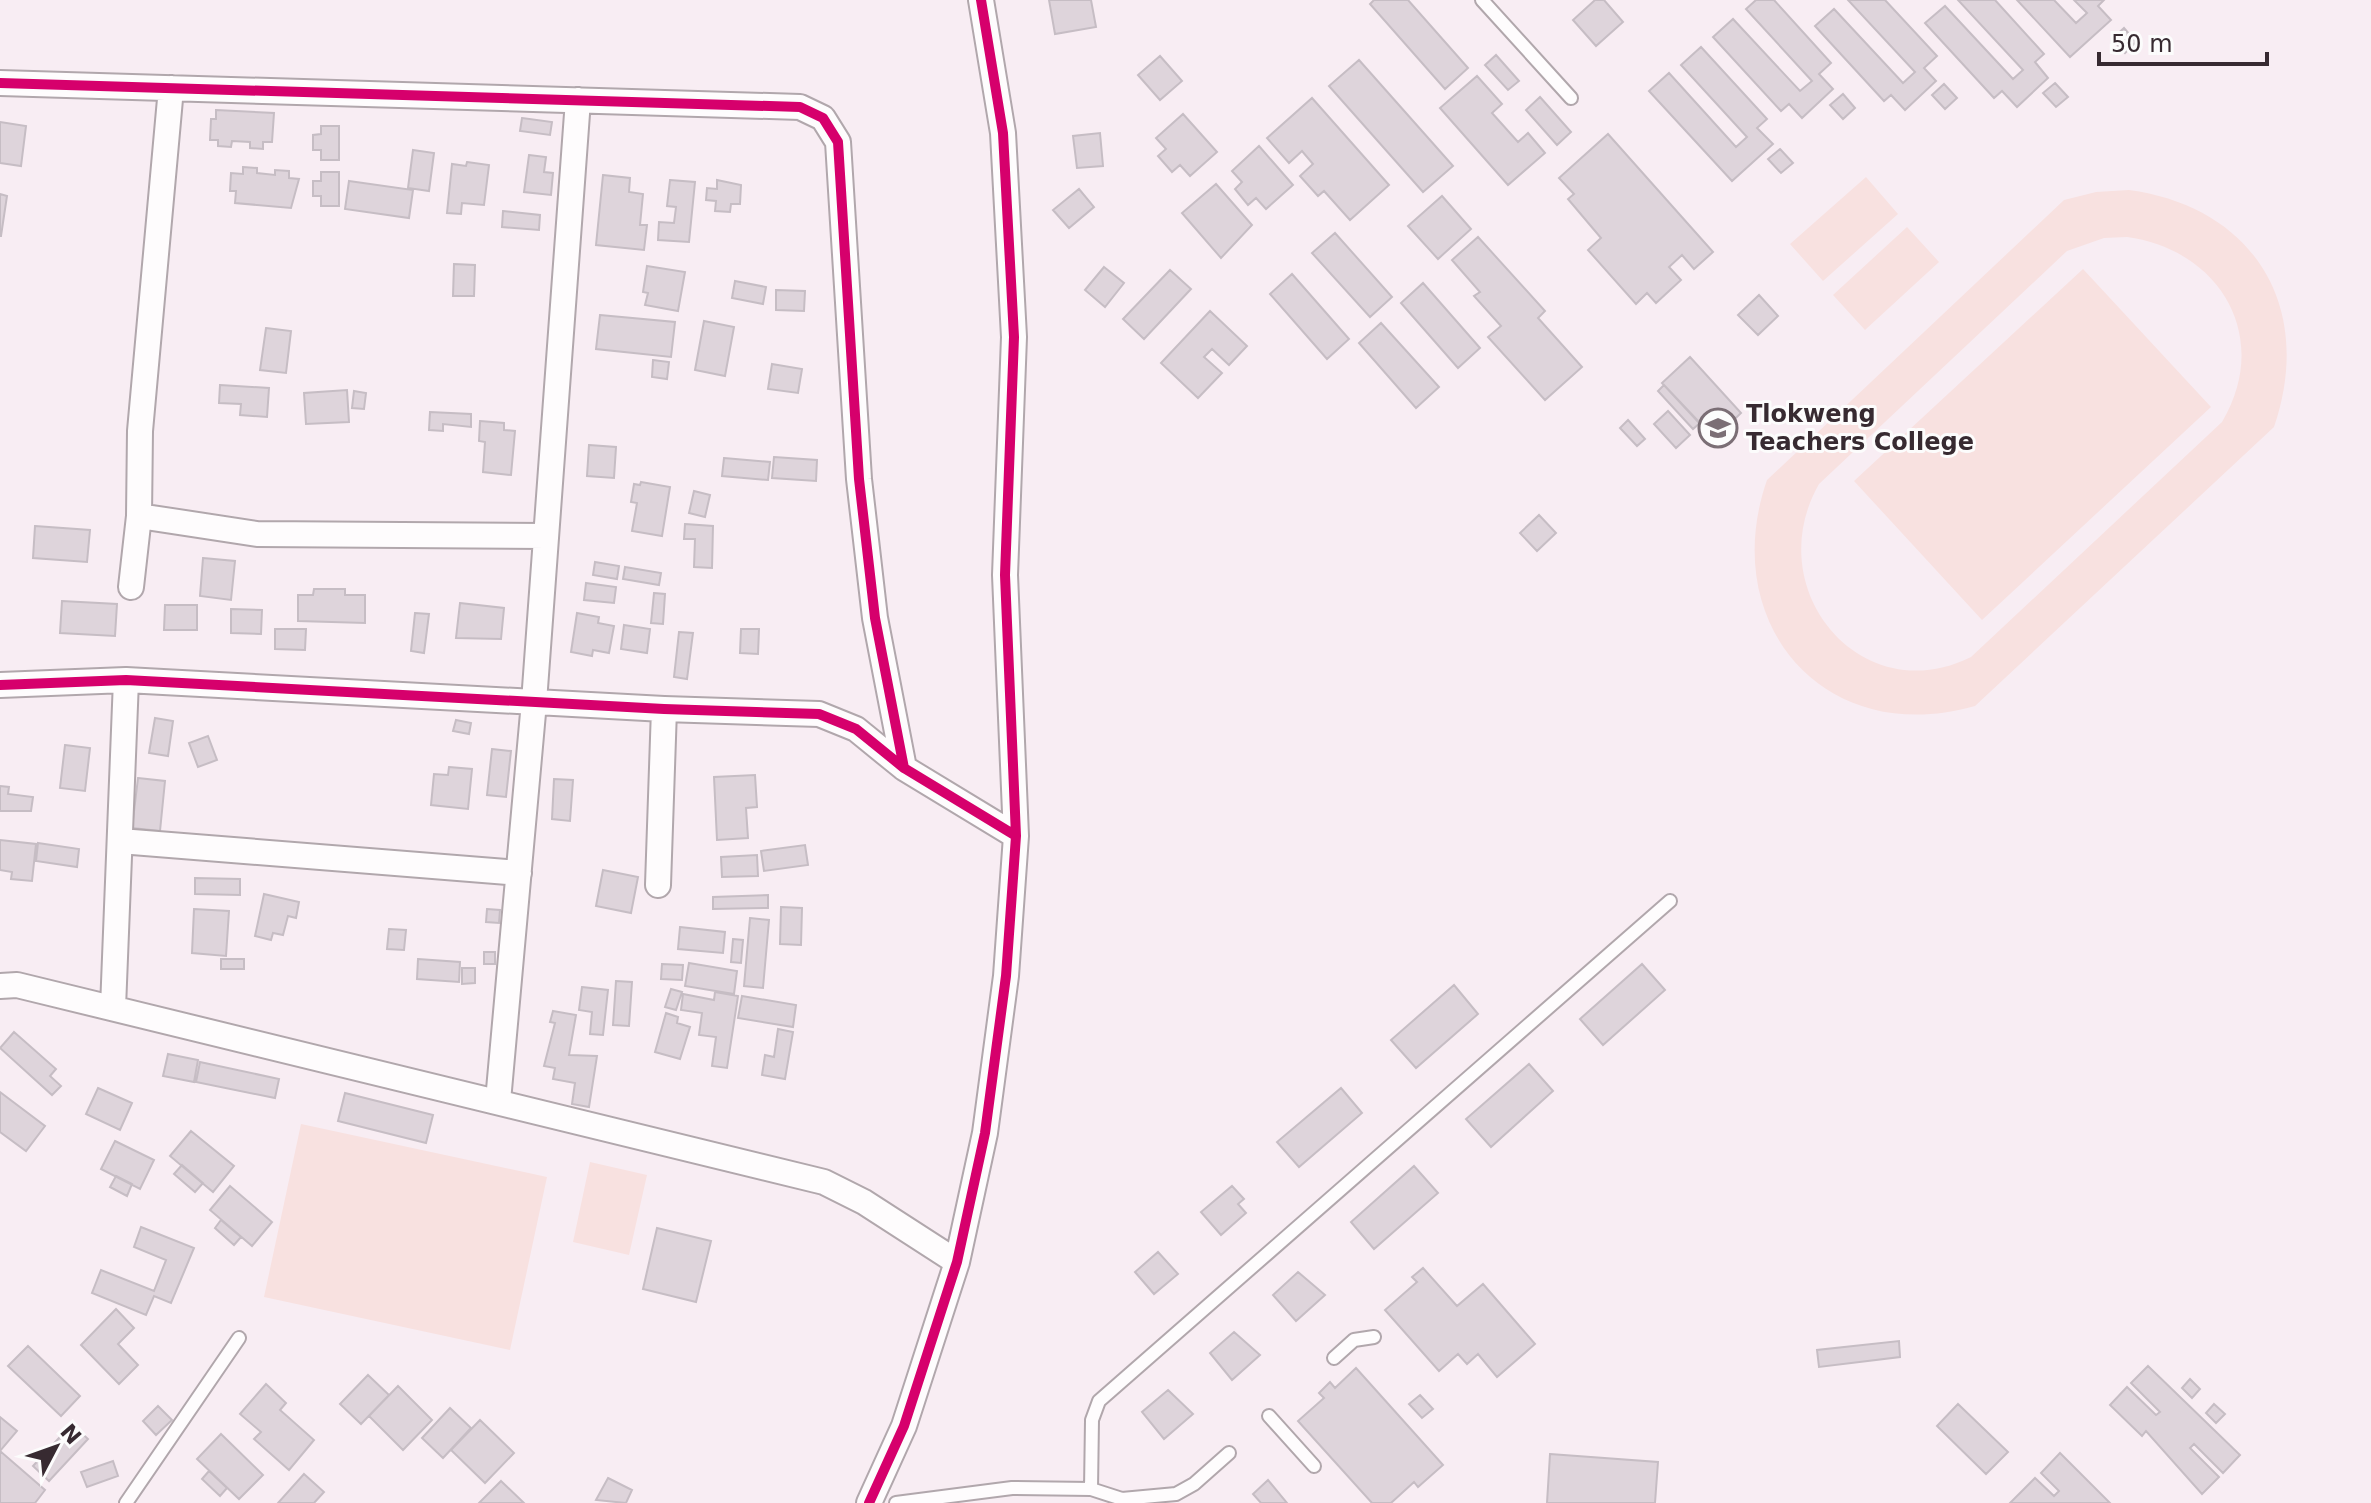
<svg xmlns="http://www.w3.org/2000/svg" width="2371" height="1503" font-family="'DejaVu Sans',sans-serif">
  <style>
    .green { fill: #f8e1e0; fill-rule: evenodd }
    .building { fill: #ded4db; stroke: #c6bdc4; stroke-width: 2 }
    .lines { fill: none; stroke-linecap: round; stroke-linejoin: round }
    .lane-casing { stroke: #b1a7ac; stroke-width: 16 }
    .street-casing { stroke: #b1a7ac; stroke-width: 28 }
    .lane { stroke: #fefcfd; stroke-width: 12 }
    .street { stroke: #fefcfd; stroke-width: 24 }
    .cycleway-casing { stroke: #fcfcfc; stroke-width: 15 }
    .cycleway { stroke: #d6006c; stroke-width: 10 }
    .labels { text-anchor: middle; stroke-width: 6; stroke-linejoin: round; paint-order: stroke }
    .poi-label { font-size: 24px; font-weight: bold; fill: #372a31; stroke: #fcfcfc; text-anchor: start }
  </style>
  <rect width="100%" height="100%" fill="#f8edf3"/>
  <path class="green" d="M1866,177l32,37 -75,67 -33,-37z
    M2129,190c125,17 186,117 145,237l-299,279c-150,43 -258,-82 -208,-226l297,-280 32,-8zM2127,237c94,13 145,101 95,185l-251,235c-110,55 -212,-68 -152,-173l248,-233 37,-13z
    M1907,227l32,35 -74,68 -32,-35z
    M2083,269l128,138 -229,213 -128,-139z
    M301,1124l246,53 -37,173 -246,-53z
    M590,1162l57,13 -18,80 -56,-13z"/>
  <path class="building" d="M1049,0h42l5,27 -41,7z
    M1374,0h34l60,68 -23,21 -75,-85z
    M1595,0h9l19,22 -27,24 -23,-26z
    M1756,0h18l57,63 -12,11 14,15 -31,29 -13,-14 -8,7 -68,-74 20,-18 67,72 12,-10 -66,-72z
    M1848,0h37l52,56 -13,12 12,13 -31,29 -14,-15 -7,6 -69,-75 19,-17 69,74 12,-11z
    M1958,0h37l49,54 -9,8 13,16 -31,29 -15,-16 -8,7 -69,-75 20,-17 68,73 10,-9z
    M2017,0h37l22,23 11,-10 -13,-13h30l-6,6 13,14 -41,37z
    M2124,28l12,14 -11,11 -13,-14z
    M1701,47l66,72 -10,9 16,16 -41,37 -83,-90 20,-18 67,74 11,-10 -66,-72z
    M1496,55l23,26 -11,9 -23,-25z
    M1160,56l22,25 -22,19 -22,-25z
    M1359,60l94,106 -30,26 -94,-106z
    M1477,76l25,28 -10,9 26,29 10,-9 17,20 -37,32 -68,-77z
    M2055,83l13,14 -12,10 -13,-14z
    M1944,84l13,14 -12,11 -13,-14z
    M1843,94l12,14 -12,11 -13,-14z
    M1540,97l31,35 -14,13 -31,-35z
    M1312,98l77,87 -39,35 -26,-29 -6,5 -18,-20 13,-12 -11,-13 -13,12 -22,-25z
    M216,110l58,3 -2,29h-9v7l-13,-1v-6l-18,-1 -1,6 -13,-1v-6h-8l1,-21h5z
    M1183,114l34,38 -27,24 -10,-11 -8,7 -14,-16 8,-7 -10,-11z
    M522,118l30,4 -2,13 -30,-4z
    M0,122l26,4 -5,40 -21,-3z
    M321,126h18v34h-18v-10h-8v-15l8,-1z
    M1100,133l3,33 -26,2 -4,-32z
    M1608,134l105,118 -19,17 -12,-14 -13,12 12,13 -25,23 -9,-10 -11,11 -48,-54 13,-12 -33,-39 6,-5 -15,-16z
    M1259,146l34,39 -27,24 -10,-11 -8,7 -13,-16 7,-7 -10,-11z
    M1780,149l13,14 -12,10 -13,-14z
    M413,150l21,3 -5,38 -21,-3z
    M529,155l17,2 -2,15 9,1 -2,22 -27,-3z
    M467,162l22,3 -5,40 -22,-2 -1,11 -14,-1 5,-49 14,2z
    M243,167l14,1v5l18,2v-5l14,1v7l10,1 -8,29 -56,-5 1,-12h-6l1,-18 12,1z
    M321,172h18v34h-18v-10h-8v-15h8z
    M603,175l27,3 -1,14 14,2 -3,31h7l-3,25 -48,-5z
    M670,180l25,2 -6,60 -31,-2 1,-18 15,1 2,-16 -9,-1z
    M717,180l24,5 -1,19h-9l-1,8 -15,-1 1,-10 -10,-1 1,-12 10,1z
    M349,181l64,9 -4,28 -64,-9z
    M1216,184l36,41 -31,33 -39,-45z
    M1079,189l15,18 -25,21 -16,-18z
    M0,194l7,2 -6,40h-1z
    M1442,196l29,33 -33,30 -30,-33z
    M503,211l37,4 -1,15 -37,-3z
    M1335,233l57,64 -22,20 -58,-64z
    M1478,237l67,74 -7,7 44,49 -37,33 -57,-63 13,-11 -27,-30 6,-4 -28,-32z
    M454,264l21,1 -1,31h-21z
    M647,266l38,6 -7,39 -33,-6 3,-12 -5,-1z
    M1104,267l20,16 -19,24 -20,-17z
    M1170,270l21,19 -47,50 -21,-20z
    M1292,274l57,65 -22,20 -57,-65z
    M735,281l31,6 -3,17 -31,-6z
    M1423,283l57,65 -22,20 -57,-65z
    M776,290l29,1 -1,20 -28,-1z
    M1759,295l19,21 -20,19 -20,-20z
    M1210,311l37,35 -18,19 -17,-16 -8,8 18,16 -24,25 -37,-35z
    M600,315l75,7 -4,35 -75,-8z
    M704,321l30,6 -9,49 -30,-6z
    M1381,323l58,64 -23,21 -57,-65z
    M266,328l25,3 -5,42 -26,-3z
    M1690,357l51,56 -27,26 -52,-56z
    M653,360l16,2 -2,17 -15,-2z
    M772,364l30,5 -4,24 -30,-4z
    M220,385l49,3 -2,29 -27,-2 1,-11 -22,-1z
    M1664,385l36,38 -7,6 -35,-38z
    M347,390l2,32 -43,2 -2,-31z
    M354,391l12,2 -2,16 -12,-1z
    M1668,411l22,24 -14,13 -22,-24z
    M430,412l41,2v13l-28,-3v7l-14,-1z
    M1628,420l17,19 -8,7 -17,-18z
    M480,421l24,2v7l11,1 -4,44 -28,-3 2,-30 -6,-1z
    M589,445l27,2 -2,31 -27,-2z
    M774,457l43,3 -1,21 -44,-3z
    M724,458l46,4 -2,18 -46,-4z
    M641,482l29,5 -8,49 -30,-5 5,-28 -6,-1 3,-18 6,1z
    M694,491l16,4 -5,22 -16,-4z
    M1539,515l17,18 -19,18 -17,-18z
    M685,524l28,2 -1,42 -18,-1 1,-28h-11z
    M35,526l55,4 -3,32 -54,-4z
    M203,558l32,3 -4,39 -31,-4z
    M595,562l24,4 -2,13 -24,-4z
    M625,567l36,6 -2,12 -36,-6z
    M586,583l30,4 -2,16 -30,-3z
    M314,589h31v6h20v28l-67,-2v-26h15z
    M654,593l11,1 -2,30 -12,-1z
    M62,601l55,3 -2,32 -55,-3z
    M460,603l44,5 -3,31 -45,-1z
    M165,605h32v25h-33z
    M231,609l31,1 -1,24 -30,-1z
    M415,613l14,1 -5,39 -13,-2z
    M577,613l22,4 -1,6 16,3 -5,27 -16,-3 -1,6 -21,-4z
    M624,625l26,4 -3,24 -26,-4z
    M275,629h31l-1,21 -30,-1z
    M741,629h18l-1,25 -18,-1z
    M679,632l14,1 -6,46 -13,-2z
    M155,718l18,3 -5,35 -19,-3z
    M456,720l15,3 -2,11 -16,-3z
    M208,736l9,24 -19,7 -9,-24z
    M65,745l25,3 -5,43 -25,-3z
    M492,749l19,2 -5,46 -19,-2z
    M449,767l23,2 -4,40 -37,-4 3,-31 14,1z
    M755,775l2,32 -11,1 2,30 -31,2 -3,-63z
    M138,778l27,3 -5,50 -28,-3z
    M554,779l19,1 -3,41 -18,-2z
    M0,786l9,1 -1,7 25,3 -2,14h-31z
    M0,840l36,4 -4,37 -21,-2 1,-7 -12,-2z
    M38,843l41,6 -2,18 -41,-6z
    M805,845l3,20 -44,6 -3,-20z
    M757,855l1,21 -36,1 -1,-20z
    M603,870l35,7 -7,36 -35,-7z
    M195,878l45,1v16l-45,-1z
    M264,894l35,8 -3,16 -8,-2 -5,19 -10,-2 -2,7 -16,-4z
    M768,895v13l-55,1v-12z
    M781,907l21,1 -1,37 -21,-1z
    M194,909l35,2 -3,45 -34,-3z
    M487,909l13,1 -1,13 -13,-1z
    M750,918l19,2 -6,68 -19,-2z
    M680,927l45,5 -2,21 -45,-4z
    M389,929l17,1 -2,20 -17,-1z
    M733,939l10,1 -2,23 -10,-1z
    M484,952h11v12h-11z
    M221,959h23v10h-23z
    M418,959l42,3 -1,20 -42,-3z
    M689,963l48,8 -3,23 -49,-8z
    M662,964l21,1 -1,15 -21,-1z
    M1642,964l23,26 -62,55 -23,-26z
    M462,968h13v15l-13,1z
    M616,981l16,1 -3,44 -16,-1z
    M1454,985l24,29 -62,54 -25,-28z
    M582,987l26,3 -5,45 -13,-1 2,-22 -13,-2z
    M671,989l11,3 -6,18 -11,-3z
    M715,992l23,4 -11,72 -15,-2 4,-29 -17,-2 3,-22 -21,-3 2,-16 31,6z
    M742,996l54,9 -3,22 -55,-9z
    M553,1011l23,4 -7,40 28,1 -8,51 -17,-3 3,-21 -22,-4 2,-11 -11,-2 11,-43 -5,-1z
    M666,1013l12,4 -1,6 13,4 -10,32 -25,-7z
    M778,1029l15,3 -8,47 -23,-4 3,-20 9,2z
    M14,1032l42,37 -6,7 11,10 -9,9 -52,-47z
    M168,1054l30,6 -4,22 -31,-6z
    M200,1062l79,17 -4,19 -79,-16z
    M1529,1064l24,27 -62,56 -25,-28z
    M98,1088l34,15 -12,27 -34,-16z
    M1341,1088l21,25 -63,54 -22,-25z
    M0,1092l45,34 -19,25 -26,-19z
    M345,1093l88,22 -7,28 -88,-22z
    M191,1131l43,35 -21,26 -43,-36z
    M115,1141l39,19 -14,29 -39,-20z
    M182,1165l21,18 -8,9 -21,-18z
    M1414,1166l24,27 -64,56 -23,-27z
    M116,1176l16,8 -5,12 -17,-9z
    M230,1186l42,36 -20,24 -42,-36z
    M1232,1186l12,13 -6,5 8,9 -25,22 -20,-23z
    M221,1220l20,17 -7,8 -19,-17z
    M141,1227l53,21 -23,55 -17,-7 -8,19 -54,-22 9,-23 53,21 12,-31 -32,-13z
    M657,1228l54,13 -15,61 -53,-13z
    M1158,1252l20,22 -24,20 -19,-22z
    M1423,1268l34,38 26,-22 52,60 -38,33 -19,-23 -11,10 -9,-10 -19,17 -54,-61 32,-28 -5,-5z
    M1298,1272l27,23 -29,26 -23,-26z
    M116,1309l18,19 -16,16 20,21 -19,19 -38,-39z
    M1234,1332l26,23 -28,25 -22,-27z
    M1899,1341l1,16 -81,10 -2,-17z
    M28,1346l52,50 -19,20 -53,-50z
    M2148,1366l92,89 -17,18 -29,-29 -4,4 29,29 -17,17 -56,-63 -4,5 -32,-31 17,-18 29,28 4,-3 -29,-29z
    M1356,1368l87,97 -25,22 -4,-5 -23,21h-19l-74,-82 26,-23 -5,-5 11,-11 5,6z
    M368,1375l21,20 -28,29 -21,-20z
    M2190,1379l10,10 -8,9 -10,-10z
    M266,1384l20,19 -6,7 34,30 -25,30 -35,-31 7,-7 -21,-18z
    M398,1386l34,34 -29,30 -34,-34z
    M1168,1390l25,24 -29,25 -22,-27z
    M1420,1395l13,14 -11,9 -13,-14z
    M1958,1404l50,48 -22,22 -49,-48z
    M2214,1404l11,10 -9,9 -10,-10z
    M158,1406l14,14 -16,15 -13,-14z
    M450,1408l21,20 -28,30 -21,-20z
    M0,1417l17,14 -17,20z
    M480,1420l34,33 -29,30 -34,-33z
    M72,1424l16,15 -39,42 -16,-15z
    M221,1434l42,41 -24,24 -42,-40z
    M0,1451l45,39 -10,13h-35z
    M2060,1453l50,50h-100l25,-25 19,18 5,-5 -18,-18z
    M1550,1454l108,8 -3,41h-108z
    M113,1461l5,15 -31,11 -6,-15z
    M209,1471l18,17 -7,8 -18,-17z
    M304,1474l20,18 -10,11h-36z
    M608,1478l24,12 -6,13 -30,-3z
    M1268,1480l19,23h-26l-8,-9z
    M501,1481l23,22h-45z"/>
  <g class="lines">
    <g class="lane-casing">
      <path id="lane" d="M1482,0l89,98
        M1334,1358l20,-18 20,-3
        M1269,1416l45,50
        M1091,1489l1,-69 7,-19 571,-500
        M126,1503l113,-165
        M896,1503l116,-15 79,1 31,10 54,-5 18,-10 35,-31"/>
    </g>
    <g class="street-casing">
      <path id="street" d="M0,83l800,24 23,11 15,24 21,337 16,139 29,150
        M139,516l118,18 289,2
        M131,587l8,-71 1,-85 31,-343
        M0,685l126,-5 538,29 155,5 37,15 48,39 112,68
        M120,841l399,32
        M658,885l6,-176
        M0,986l17,-1 807,197 40,20 93,60
        M113,1008l13,-328
        M498,1101l36,-399 44,-602
        M869,1503l35,-77 53,-164 28,-129 21,-157 10,-140 -11,-261 9,-238 -11,-204 -22,-133"/>
    </g>
    <use href="#lane" class="lane"/>
    <use href="#street" class="street"/>
    <g class="cycleway-casing">
      <path id="cycleway" d="M0,83l800,24 23,11 15,24 21,337 16,139 29,150
        M0,685l126,-5 538,29 155,5 37,15 48,39 112,68
        M869,1503l35,-77 53,-164 28,-129 21,-157 10,-140 -11,-261 9,-238 -11,-204 -22,-133"/>
    </g>
    <use href="#cycleway" class="cycleway"/>
  </g>
  <defs>
    <g id="university-ring" transform="scale(2)"><circle r="9.5" fill="#fcfcfc" stroke="#7b6e75" stroke-width="1.5"/><path d="M0-5L7-2L0 1L-7-2ZM-4 1L0 2.5L4 1V4Q0 6-4 4Z" fill="#7b6e75"/></g>
  </defs>
  <g fill-rule="evenodd">
    <use href="#university-ring" x="1718" y="428"/>
  </g>
  <g class="labels">
    <g class="poi-label">
      <text x="1746" y="422">Tlokweng<tspan x="1746" dy="28">Teachers College</tspan></text>
    </g>
  </g>
  <g transform="translate(56 1447) rotate(49)" stroke="#fcfcfc" stroke-width="6" paint-order="stroke">
  <path d="M0-6L14 30L0 20L-14 30Z" fill="#372a31"/>
  <text y="-12" font-size="22" font-weight="bold" text-anchor="middle" fill="#372a31">N</text>
  </g>
  <path d="M2099 52v12h168v-12" fill="none" stroke="#372a31" stroke-width="4"/>
  <text x="2111" y="52" font-size="24" fill="#372a31" stroke="#fcfcfc" stroke-width="6" paint-order="stroke">50 m</text>
</svg>
